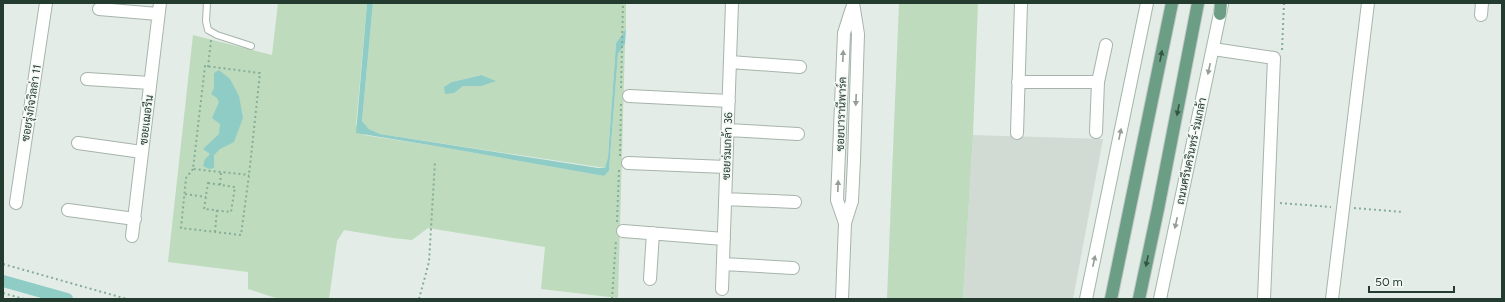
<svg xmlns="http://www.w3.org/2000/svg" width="1505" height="302" font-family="Figtree,Sarabun,sans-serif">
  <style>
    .built { fill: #d1dbd4 }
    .green { fill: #bedbbe; fill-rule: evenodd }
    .water { fill: #8fccc6 }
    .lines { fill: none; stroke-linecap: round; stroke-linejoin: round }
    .canal { stroke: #8fccc6; stroke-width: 12 }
    .service-casing { stroke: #a6b4ab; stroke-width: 8 }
    .minor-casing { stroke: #a6b4ab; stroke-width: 14 }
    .secondary-casing { stroke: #a2b7aa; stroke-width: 14 }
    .primary-casing { stroke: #c2c8c5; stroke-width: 14 }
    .path { stroke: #86ad97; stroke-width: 2; stroke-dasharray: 2 3; stroke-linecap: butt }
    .service { stroke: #fff; stroke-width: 6 }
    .minor { stroke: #fff; stroke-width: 12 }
    .secondary { stroke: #fff; stroke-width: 12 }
    .primary { stroke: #6b9e84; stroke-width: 12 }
    .oneway { fill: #929e97 }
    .oneway2 { fill: #365444 }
    .labels { text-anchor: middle; stroke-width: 3; stroke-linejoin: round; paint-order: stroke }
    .street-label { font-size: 11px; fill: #243c2f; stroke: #f3f8f5 }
  </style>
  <rect width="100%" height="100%" fill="#e3ece6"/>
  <path class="built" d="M973,135l130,4 -30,160h-110z"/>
  <path class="green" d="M278,3h89l-11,122 8,10 77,12 163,29 5,-5 9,-117 7,-10 -7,254 -77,-9 4,-42 -117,-19 -16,12 -19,-2 -49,-8 -7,11 -8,58h-50l-31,-10v-17l-80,-10 25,-227 79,20z
    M373,3h253v26l-10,14 -8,114 -3,11 -225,-34 -11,-5 -7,-8zM480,75l1,11h-18l-11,-4z
    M899,3h79l-5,132 -10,164h-76z"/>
  <path class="water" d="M367,3h6l-11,118 7,8 11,5 218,34h7l3,-11 8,-114 10,-14 -1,15 -7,10 -9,117 -5,5 -163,-29 -85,-14z
    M219,70l11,9 9,17 4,22 -9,24 -14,7 -6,6v13l-5,1 -6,-3 2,-7 5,-5 -7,-5 16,-15 1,-10 -8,-6 7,-16 -2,-4 -6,-4 3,-6v-15z
    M481,75l15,6 -15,5h-18l-9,7 -9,1 -1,-7 8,-5z"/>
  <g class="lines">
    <path class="canal" d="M3,281l64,18"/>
    <g class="service-casing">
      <path id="service" d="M207,3l-1,18 2,9 9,5 34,11"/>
    </g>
    <g class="minor-casing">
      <path id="minor" d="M99,9l59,5
        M1481,15l1,-12
        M1213,49l61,9 -10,241
        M730,62l70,5
        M87,79l63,4
        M1018,82h80
        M629,96l100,5
        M728,130l70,4
        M1096,132l2,-50 8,-37
        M1017,133l4,-130
        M78,143l64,9
        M628,163l98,4
        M725,199l70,3
        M16,203l30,-200
        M68,210l67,9
        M845,223l-8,-23 7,-167 8,-25
        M623,231l101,8
        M132,236l28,-233
        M723,264l70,4
        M650,279l3,-46
        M722,289l10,-286
        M842,299l3,-76 7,-22 2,-41 4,-126 -5,-31
        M1332,299l36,-296"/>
    </g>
    <g class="secondary-casing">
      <path id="secondary" d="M1086,299l61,-296
        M1160,299l62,-295"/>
    </g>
    <g class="primary-casing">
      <path id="primary" d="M1220,14l1,-11
        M1111,299l61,-296
        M1139,299l19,-90 40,-206"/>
    </g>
    <path class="path" d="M1282,50l2,-47
      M208,67l3,-27
      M621,88l2,-85
      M620,156l1,-52
      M193,169l-7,9 -5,50 60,7 8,-60 11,-102 -55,-7 -12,103 56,6
      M208,183l27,4 -4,25 -27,-3z
      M220,185l1,-13
      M185,194l21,3
      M1280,203l51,4
      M1354,208l49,4
      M617,222l2,-52
      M215,232l2,-22
      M3,264l124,35
      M3,293l21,6
      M419,299l10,-37 6,-101
      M612,299l4,-59"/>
    <use href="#service" class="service"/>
    <use href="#minor" class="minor"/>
    <use href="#secondary" class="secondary"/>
    <use href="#primary" class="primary"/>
  </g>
  <defs><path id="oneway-solid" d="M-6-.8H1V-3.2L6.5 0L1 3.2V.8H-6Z"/></defs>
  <g class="oneway">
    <use href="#oneway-solid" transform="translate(843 56) rotate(-88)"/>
    <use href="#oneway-solid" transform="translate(1209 69) rotate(102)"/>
    <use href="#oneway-solid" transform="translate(856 100) rotate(92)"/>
    <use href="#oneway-solid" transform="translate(1120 134) rotate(-78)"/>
    <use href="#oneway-solid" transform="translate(838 186) rotate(-88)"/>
    <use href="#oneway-solid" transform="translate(1176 223) rotate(102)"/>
    <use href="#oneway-solid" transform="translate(1094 261) rotate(-78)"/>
  </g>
  <g class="oneway2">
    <use href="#oneway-solid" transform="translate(1161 56) rotate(-79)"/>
    <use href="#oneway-solid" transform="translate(1178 110) rotate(101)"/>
    <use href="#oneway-solid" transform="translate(1147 261) rotate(102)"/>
  </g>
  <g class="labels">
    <g class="street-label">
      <text transform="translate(31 103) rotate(-81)" y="4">ซอยรุ่งกิจวิลล่า 11</text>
      <text transform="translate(841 114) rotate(-88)" y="4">ซอยบารานีพาร์ค</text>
      <text transform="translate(146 120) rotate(-83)" y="4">ซอยเฌอรีน</text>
      <text transform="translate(727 146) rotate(-88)" y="4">ซอยร่มเกล้า 36</text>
      <text transform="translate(1191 151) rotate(-78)" y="4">ถนนศรีนครินทร์-ร่มเกล้า</text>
    </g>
  </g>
  <rect width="1505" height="302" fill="none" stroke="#243c2f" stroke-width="8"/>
  <path d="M1369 286v6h85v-6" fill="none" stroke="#243c2f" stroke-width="2"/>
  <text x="1375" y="286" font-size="12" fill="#243c2f" stroke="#f3f8f5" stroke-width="3" paint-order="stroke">50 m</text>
</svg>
